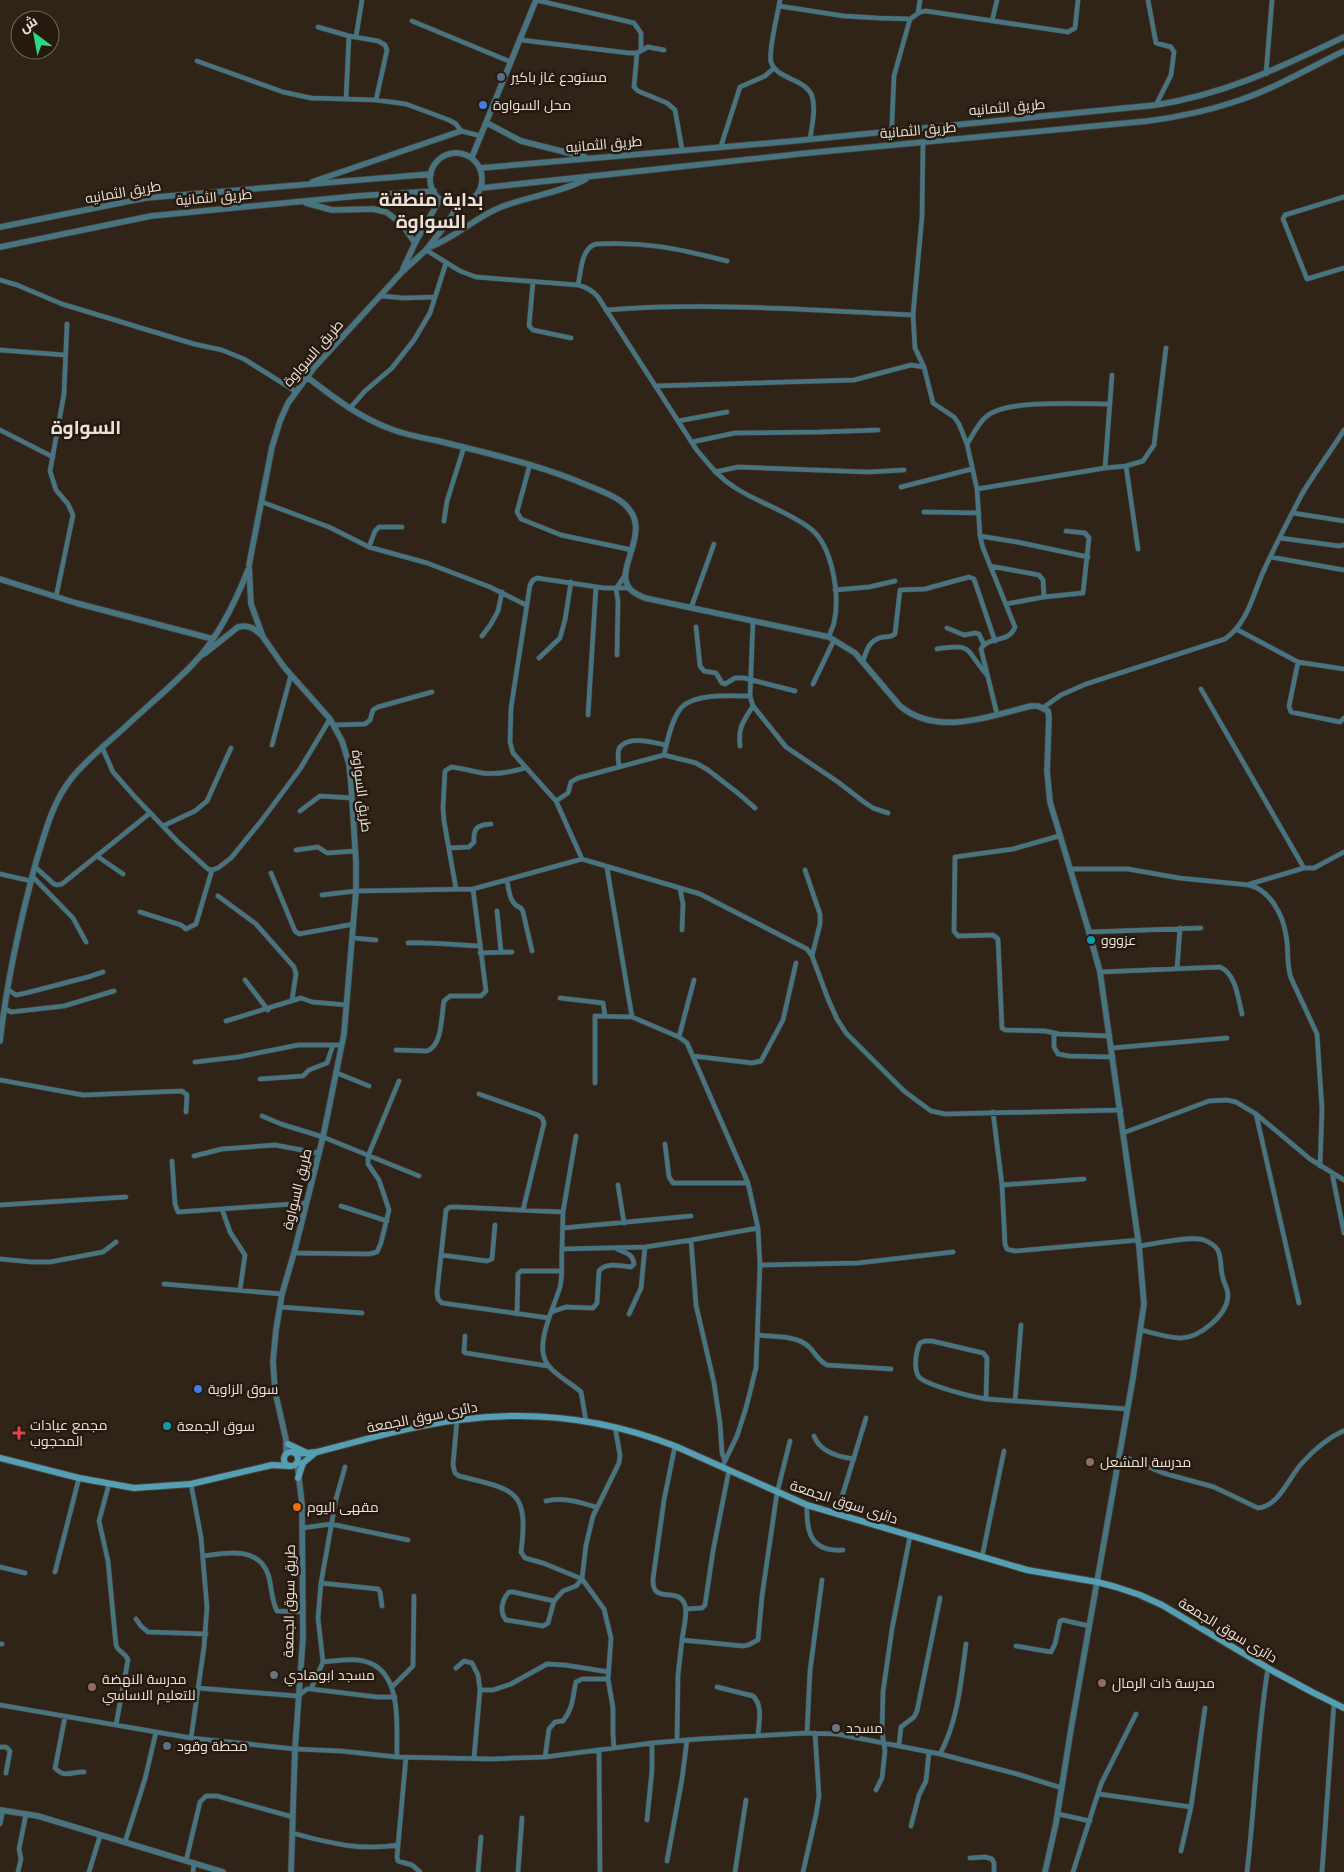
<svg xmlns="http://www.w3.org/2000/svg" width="1344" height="1872" font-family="'Open Sans',Cairo,sans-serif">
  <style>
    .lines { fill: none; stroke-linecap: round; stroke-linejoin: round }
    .minor-casing { stroke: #4a3f34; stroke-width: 5.5 }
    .tertiary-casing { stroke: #4a3f34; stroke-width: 7 }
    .secondary-casing { stroke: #4a3f34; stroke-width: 8 }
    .minor { stroke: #477480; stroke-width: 4.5 }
    .tertiary { stroke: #477480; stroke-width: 5.5 }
    .secondary { stroke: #559fb4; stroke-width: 6 }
    .service-dot { fill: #5c6f8a; stroke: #261a0f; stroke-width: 2 }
    .shop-dot { fill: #3f7fe0; stroke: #261a0f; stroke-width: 2 }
    .culture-dot { fill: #0f9aa8; stroke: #261a0f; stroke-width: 2 }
    .health-dot { fill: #e0444e; stroke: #261a0f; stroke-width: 2 }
    .education-dot { fill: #8d6e63; stroke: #261a0f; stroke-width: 2 }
    .food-dot { fill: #e8710a; stroke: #261a0f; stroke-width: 2 }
    .worship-dot { fill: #6b7280; stroke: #261a0f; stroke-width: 2 }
    .labels { text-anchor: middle; stroke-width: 5; stroke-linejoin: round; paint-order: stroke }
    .poi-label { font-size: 14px; fill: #eae2da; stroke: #261a0f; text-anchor: start }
    .street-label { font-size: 14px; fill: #eae2da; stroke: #261a0f }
    .district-label { font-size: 19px; font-weight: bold; fill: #eae2da; stroke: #261a0f }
  </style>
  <rect width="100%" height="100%" fill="#302419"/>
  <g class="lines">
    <g class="minor-casing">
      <path id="minor" d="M536,0l98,23 7,10v17
        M780,0c-2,14 -12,50 -9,62 6,18 34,16 41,34 4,12 0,30 -2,43
        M1148,0l8,43 15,4 3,5 -3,23 -15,30
        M779,6l65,10 34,2 32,1 10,-7 6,-1 142,21 7,-4 3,-28
        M918,13l2,-13
        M412,21l99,41
        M992,21l5,-21
        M318,27l31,9 29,5 7,4 2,5 -11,50
        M356,37l6,-37
        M521,40l108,13h8l11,-6 16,3
        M637,53l-3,34 4,4 29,12 8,7 7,39
        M197,61l86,31 28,6 65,2 30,4 43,16 7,4 5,7 20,5
        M1266,74l6,-74
        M346,99l3,-63
        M923,142l-1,75 -9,98 2,33 9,19
        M891,145l3,-69 16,-57
        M721,146l19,-59 25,-11 9,-8
        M1344,197l-59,18 -2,4 24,60 37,-11
        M426,250l34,21 16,6 102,8c9,2 14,5 20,12l98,152c12,14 22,28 38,38 24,16 54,24 77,42 22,18 29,67 23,94 -1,4 -4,9 -5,14
        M0,280l17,5 45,19 132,40 28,6 22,9 51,32
        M533,282l-4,44 4,4 38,8
        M578,285c3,-13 3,-37 18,-41 48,-3 84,5 131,17
        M381,296l23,2 31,-1
        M606,310c102,-8 205,0 307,5
        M0,350l65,5
        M655,386l199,-6 57,-15 13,2 9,36 21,14 5,7 8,20 10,45 3,47 3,12 32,79c-6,17 -26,8 -34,22l16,65
        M350,408l15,-17 27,-23 22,-28 16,-27 16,-50
        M678,421l49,-9
        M0,430l53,27
        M692,442l43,-9 85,-1 58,-2
        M967,444c6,-9 11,-21 20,-28 21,-17 95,-12 123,-12
        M530,464l-13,48 4,7 40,16 71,15
        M1126,466l12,83
        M1105,468l7,-93
        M715,472l23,-5 130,5 36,-2
        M901,487l71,-18
        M977,489l128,-21 21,-2 17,-5 11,-16 12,-97
        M262,502l67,25 40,20 58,16 63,24 36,18
        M924,512l55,1
        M1293,513l51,8
        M444,521l3,-20 17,-54
        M980,536l37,6 71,15
        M1280,538l59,8 5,-1
        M369,547l6,-16 4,-4h23
        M1271,557l73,13
        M990,566l49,9 4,5 1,17
        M835,590l34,-3 26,-6
        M56,597l17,-82 -5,-11 -12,-14 -6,-19 14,-77 3,-70
        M1006,604l38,-7 39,-4 6,-55 -4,-5 -19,-2
        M691,608l23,-64
        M753,621l-3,75 3,10 33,41 52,35 26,20 9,6 15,5
        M696,627l4,39 4,5 12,2 6,10 3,1 10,-6h9l51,13
        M947,628l17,7 11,-2 4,1 5,11
        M1236,629l62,33 46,7
        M482,636l9,-12 7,-13 4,-19
        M937,649c37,-6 28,1 50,26
        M617,655l1,-54 -2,-12 9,-14
        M539,658l21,-20 5,-18 6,-38
        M863,661c4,-12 6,-21 20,-24 5,0 8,0 12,-3l5,-44 25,-1 44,-12 5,2 21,62
        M1298,662l-9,44 2,6 49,10 4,-4
        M813,684l21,-44
        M1201,689l103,179
        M1044,707l17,-12 25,-11 139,-45c23,-16 28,-45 39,-69 12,-26 25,-51 38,-76 13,-22 29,-43 42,-64
        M588,715l8,-128
        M335,725l30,-1 5,-4 3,-10 5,-3 54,-15
        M272,745l19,-70
        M740,746c-2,-19 3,-24 13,-40
        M102,747l11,25 22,25 43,45 30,27 4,1 6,-2 13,-10 31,-38 38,-51 30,-50
        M664,755c3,-13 8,-38 18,-48 14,-14 50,-11 68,-11
        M619,767c0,-6 -3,-15 1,-20 10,-12 34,-4 46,-2
        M556,801l12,-8 3,-11 7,-4 86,-23 32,8 12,7 31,24 16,14
        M300,811l20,-15 32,2
        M163,826l32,-15 12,-10 24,-53
        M1059,836l-46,13 -58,8 -1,74 4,5 35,-1 5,4 4,89 3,2 40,1 14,3 51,2
        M449,848l20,-1 5,-5c-1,-14 3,-17 17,-18
        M296,850l22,-3 9,6 29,-2
        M97,856l26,18
        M582,859l-26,-58 -43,-48 -3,-11 1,-34 19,-123 3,-5 4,-2 67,10h25
        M35,867l19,17 3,1 5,-1 88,-71
        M607,868l25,149 47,20 8,6 61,140 10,45 2,37 -4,103 -10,40 -9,28 -15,31
        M1070,869h58l51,9 70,7c21,5 34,30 37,50 3,14 0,29 5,43l26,56 5,75 -2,57
        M805,870l15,44v10l-8,32
        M271,873l24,58 4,3 55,-10
        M0,874l31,7
        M32,876l41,42 13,24
        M507,880c2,10 2,24 14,28l2,4 9,39
        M1250,884l54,-16h10l30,-16
        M456,889l-12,-68 -1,-13 2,-37 6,-4c11,1 20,4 31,6 14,2 29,-1 43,-5
        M680,889l3,15 -1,26
        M322,895l34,-4 117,-2 109,-30 118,35 107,55 5,7 16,43 9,20 9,14 58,58 27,20 14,3 176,-4
        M218,896l38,28 38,43 2,7 -4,26
        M497,911l4,41
        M140,912l41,13 5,4 10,-5 16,-54
        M1089,932l112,-4
        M353,938l23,2
        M408,943c24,-1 47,2 72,3
        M480,953l32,-1
        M1177,969l3,-41
        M1100,972l120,-5c16,7 18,31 22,47
        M245,980l23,30
        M7,989l9,6 10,-2 62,-16 15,-5
        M560,998l43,5 2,13
        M4,1008l7,4 53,-6 50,-15
        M226,1021l75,-23 11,4 35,3
        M1054,1033v14l4,7 11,2 44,1
        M679,1037l15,-57
        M1112,1048l115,-10
        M396,1050l31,1c16,-6 14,-35 17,-50l6,-5h31l5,-5 -13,-102
        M693,1056l59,7 9,-2 22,-41 13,-57
        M195,1062l43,-5 60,-12h44
        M337,1073l32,13
        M260,1079l43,-3 6,-6 18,-7 6,-18
        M0,1080l83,15 99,-4 5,4 -1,17
        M595,1083v-67l37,1
        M479,1094l59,21 4,3 2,5 -21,87
        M993,1112l9,73 3,59 2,5 8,2 124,-11
        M1256,1114l43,189
        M262,1116l19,8 42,13 96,39
        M1123,1133l86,-32 18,-1 9,2 20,12 54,45 34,21
        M665,1144l4,33 4,6h75
        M194,1156l28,-7 53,-4 43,8
        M172,1161l3,43 3,8 128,-9
        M1332,1173l12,60
        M618,1185l6,38
        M1002,1185l82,-6
        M0,1205l126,-8
        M341,1206l46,15
        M222,1209l8,23 15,23 -5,35
        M563,1228l128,-12
        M691,1240l5,65 18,78 6,40 2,30 3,8
        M1139,1246c15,-2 53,-11 65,-6 20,8 15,18 18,34 1,8 6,14 6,22 -1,20 -30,43 -49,42 -13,-1 -26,-5 -38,-8
        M562,1249l1,-37 13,-76
        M294,1253l75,1 8,-2 4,-9 8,-33 -10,-30 -11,-16v-8l31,-75
        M441,1255l46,6 5,-2 3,-34
        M0,1259l32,3h18l53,-10 13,-10
        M760,1265l98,-2 95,-11
        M164,1284l118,10
        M280,1307l82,6
        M551,1312l15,-5 27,1 4,-5 2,-32c7,-9 22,-5 32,-4l3,-3c-1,-10 -8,-11 -17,-15
        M517,1314l1,-40 3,-3h40
        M629,1314l12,-26 4,-41
        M549,1318l-107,-15 -4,-4 -1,-7 9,-82 4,-3h8l105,5
        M758,1335c14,2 38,0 50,11 7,6 10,15 19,19l64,4
        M465,1336l-1,16 2,1 82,13
        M986,1399l1,-41 -4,-5 -51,-12h-7l-5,2c-4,8 -7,26 -1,34 9,9 54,20 67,22l142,10
        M1015,1401l6,-76
        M457,1420l-4,45 2,8 4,3c56,14 70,13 62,76l4,6 18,5 39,16 22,30 7,29 -3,41 5,29v27l1,13
        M586,1421l-5,-29c-10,-9 -26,-17 -33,-27 -15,-19 6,-57 12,-78 3,-11 1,-26 2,-38l83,-2 46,-7 67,-12
        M814,1436c6,16 24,21 40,23
        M675,1446l-11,54 -11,79c-1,27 25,6 32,26 3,9 -2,25 -3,35l61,6 5,-1 10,-5 4,-44 15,-103 13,-52
        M1120,1455l43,18 51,14 44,21c22,-2 31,-32 45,-46 11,-12 25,-24 40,-31
        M345,1467l-9,32 -15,84 -3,35 5,44c12,-1 24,-3 35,-2 46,5 38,64 39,97
        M109,1484l-10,37 9,40 8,84c2,7 10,8 12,15l-12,65
        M191,1484l10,53 6,70 -3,40 -13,91
        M546,1501c17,-4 33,1 50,6
        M807,1505c-1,28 4,47 36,45
        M837,1513l29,-95
        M302,1528l29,-4 77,16
        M203,1556c23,-3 55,-10 65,18 4,12 3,26 9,37l25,1
        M982,1557l22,-106
        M0,1567l25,6
        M55,1572l24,-94
        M321,1583l57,6 2,3 2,14
        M509,1592h4l41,9 -6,22 -5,3 -37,-6c-7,-9 -4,-20 3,-28z
        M554,1601l9,-10 13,-5 6,-7 4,-34 7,-29 26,-53 1,-8 -5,-28
        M686,1609l16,-1 3,-3 8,-54 16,-81
        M136,1619l5,7 7,6 58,2
        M0,1644h2
        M1016,1646l35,6 4,-8 5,-23 3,-1 26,6
        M456,1668l8,-7 8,2 6,12 2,15
        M392,1687l21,-21 1,-70
        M717,1687l36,9c10,9 6,26 5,39
        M198,1688l100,8 9,-7h4l12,-27
        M311,1689l66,8h18
        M0,1705l191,33 104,11 46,2 56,6 93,2 55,-2 107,-14 47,-4 108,-6 30,1 103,20 77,20 45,14
        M65,1717l-10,51c10,11 17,3 29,4
        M807,1733l3,-62 12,-91
        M677,1741l1,-66 4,-35
        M899,1745l2,-18 13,-10 3,-6 23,-113
        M0,1747h6l4,4 -4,22
        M599,1750l1,122
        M940,1754c18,-33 21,-73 26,-110
        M406,1757l-9,100 1,4 14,4 8,7
        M545,1757l4,-28 6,-7 8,-1c11,-14 9,-23 13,-39l6,-3h26
        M474,1758l6,-68h13l18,-6 36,-20 18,1 44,7
        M876,1790l6,-12 3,-27 -3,-19 1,-40 9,-63 18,-93
        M1099,1794l92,13 14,-99
        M1058,1814l32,7
        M647,1820l5,-50v-27
        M0,1824l3,-14
        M911,1826l8,-31 7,-14 3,-29
        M292,1833c38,10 67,18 106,12
        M125,1842l20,-63 11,-47
        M1181,1851l10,-44
        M970,1858l15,-1 7,2 2,4v9
        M186,1861l14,-59 6,-6h11l76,21
        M667,1861l15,-82 5,-39
        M18,1872l3,-13 -2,-10 7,-35
        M89,1872l11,-36
        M193,1872l1,-8
        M478,1872l3,-35
        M518,1872l4,-54
        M735,1872l11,-72
        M803,1872l13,-57 3,-19 -4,-63
        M1073,1872l28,-88 35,-70
        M1247,1872c8,-68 10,-137 21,-204
        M1322,1872l12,-169"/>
    </g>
    <g class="tertiary-casing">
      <path id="tertiary" d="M487,123l34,18 64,16
        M430 179a26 26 0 1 1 52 0a26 26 0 1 1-52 0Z
        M472,157l64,-157
        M480,168l313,-27 363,-36c70,-11 125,-38 188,-68
        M312,182l149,-51
        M481,188l327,-35 340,-32c30,-4 60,-10 89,-20 37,-12 72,-33 107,-50
        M306,203l26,7 41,-1 13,3 15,11 14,20
        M0,227l145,-29 286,-24
        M0,247l151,-31 206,-20 77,-5
        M430,247c26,-10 46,-30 71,-40 28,-11 59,-14 85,-28
        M403,269l12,-26 25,-44
        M307,377c26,20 53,41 84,52 15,6 32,9 48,12 51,13 102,24 150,45 10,4 21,8 30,14 40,27 -6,65 10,88 4,5 11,8 16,10l184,39 26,16 45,53c38,31 89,10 131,0h7l10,5 1,6 -2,54 3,31 39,130 11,40 39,274 5,58 -11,74 -62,351 -15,94 -11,49
        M0,579l76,24 137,36
        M204,654l34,-27c9,-2 15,0 22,7
        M0,1041c7,-61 20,-120 36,-179 9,-29 16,-59 35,-83 15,-19 34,-34 52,-50 23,-22 48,-42 70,-65 25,-26 42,-61 55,-94
        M286,1454v-14l-11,-49 -2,-30 3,-31 6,-36 12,-41 29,-116 21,-103 12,-143v-29l-5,-78 -2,-20 -7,-23 -12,-22 -46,-52 -21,-30 -12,-33 -2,-39 23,-118 8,-26 8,-18 25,-34 88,-96 25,-23 22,-28 10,-17
        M0,1810l38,6 185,56
        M291,1872l4,-123 8,-112 -1,-133 -5,-42"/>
    </g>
    <g class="secondary-casing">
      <path id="secondary" d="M288,1444l17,8
        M284 1459a7 7 0 1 1 14 0a7 7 0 1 1-14 0Z
        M296,1454l21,-2c47,-12 94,-26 141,-32 74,-10 148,-1 217,26l132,59 220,65 70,12 19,5 24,8 22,10 111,66 39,21 32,16
        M0,1458l79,20 55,10 57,-4 81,-19 17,1
        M298,1478l5,-15 12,-10"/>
    </g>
    <use href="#minor" class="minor"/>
    <use href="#tertiary" class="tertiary"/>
    <use href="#secondary" class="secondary"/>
  </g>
  <g class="service-dot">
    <circle cx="501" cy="77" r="5"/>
    <circle cx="167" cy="1746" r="5"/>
  </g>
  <g class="shop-dot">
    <circle cx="483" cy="105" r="5"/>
    <circle cx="198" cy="1389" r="5"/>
  </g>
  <g class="culture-dot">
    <circle cx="1091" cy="940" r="5"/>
    <circle cx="167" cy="1426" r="5"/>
  </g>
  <path class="health-dot" d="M16.5 1425.5h5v5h5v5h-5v5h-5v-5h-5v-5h5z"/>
  <g class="education-dot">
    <circle cx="1090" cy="1462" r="5"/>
    <circle cx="1102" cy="1683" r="5"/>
    <circle cx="92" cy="1687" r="5"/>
  </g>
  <circle class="food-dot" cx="297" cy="1507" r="5"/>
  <g class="worship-dot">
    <circle cx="274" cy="1675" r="5"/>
    <circle cx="836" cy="1728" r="5"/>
  </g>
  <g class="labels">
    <g class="poi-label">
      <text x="511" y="82">مستودع غاز باكير</text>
      <text x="493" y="110">محل السواوة</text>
      <text x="1101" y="945">عزووو</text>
      <text x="208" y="1394">سوق الزاوية</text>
      <text x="30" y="1430">مجمع عيادات<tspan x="30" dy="16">المحجوب</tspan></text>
      <text x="177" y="1431">سوق الجمعة</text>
      <text x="1100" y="1467">مدرسة المشعل</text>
      <text x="307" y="1512">مقهى اليوم</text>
      <text x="284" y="1680">مسجد ابوهادي</text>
      <text x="102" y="1684">مدرسة النهضة<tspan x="102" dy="16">للتعليم الاساسي</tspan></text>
      <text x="1112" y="1688">مدرسة ذات الرمال</text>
      <text x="846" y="1733">مسجد</text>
      <text x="177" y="1751">محطة وقود</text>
    </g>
    <g class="street-label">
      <text transform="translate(1007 107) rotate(-5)" y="5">طريق الثمانيه</text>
      <text transform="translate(918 130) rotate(-5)" y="5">طريق الثمانية</text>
      <text transform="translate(604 144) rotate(-5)" y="5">طريق الثمانيه</text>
      <text transform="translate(123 192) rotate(-10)" y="5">طريق الثمانيه</text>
      <text transform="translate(214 197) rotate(-5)" y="5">طريق الثمانية</text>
      <text transform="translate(313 353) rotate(-49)" y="5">طريق السواوة</text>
      <text transform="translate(362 791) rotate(83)" y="5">طريق السواوة</text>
      <text transform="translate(297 1189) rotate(-76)" y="5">طريق السواوة</text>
      <text transform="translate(422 1417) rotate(-11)" y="5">دائرى سوق الجمعة</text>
      <text transform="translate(844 1502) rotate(18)" y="5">دائرى سوق الجمعة</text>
      <text transform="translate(289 1601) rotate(-89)" y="5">طريق سوق الجمعة</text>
      <text transform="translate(1228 1630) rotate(31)" y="5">دائرى سوق الجمعة</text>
    </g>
    <g class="district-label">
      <text x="431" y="206">بداية منطقة<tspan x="431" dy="22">السواوة</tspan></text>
      <text x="86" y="434">السواوة</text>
    </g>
  </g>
  <g transform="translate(35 35) rotate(328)"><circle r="24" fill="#261a0f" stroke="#746a60"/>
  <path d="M0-4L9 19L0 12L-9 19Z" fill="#2ed883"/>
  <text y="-8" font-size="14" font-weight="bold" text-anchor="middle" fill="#eae2da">ش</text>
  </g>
</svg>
